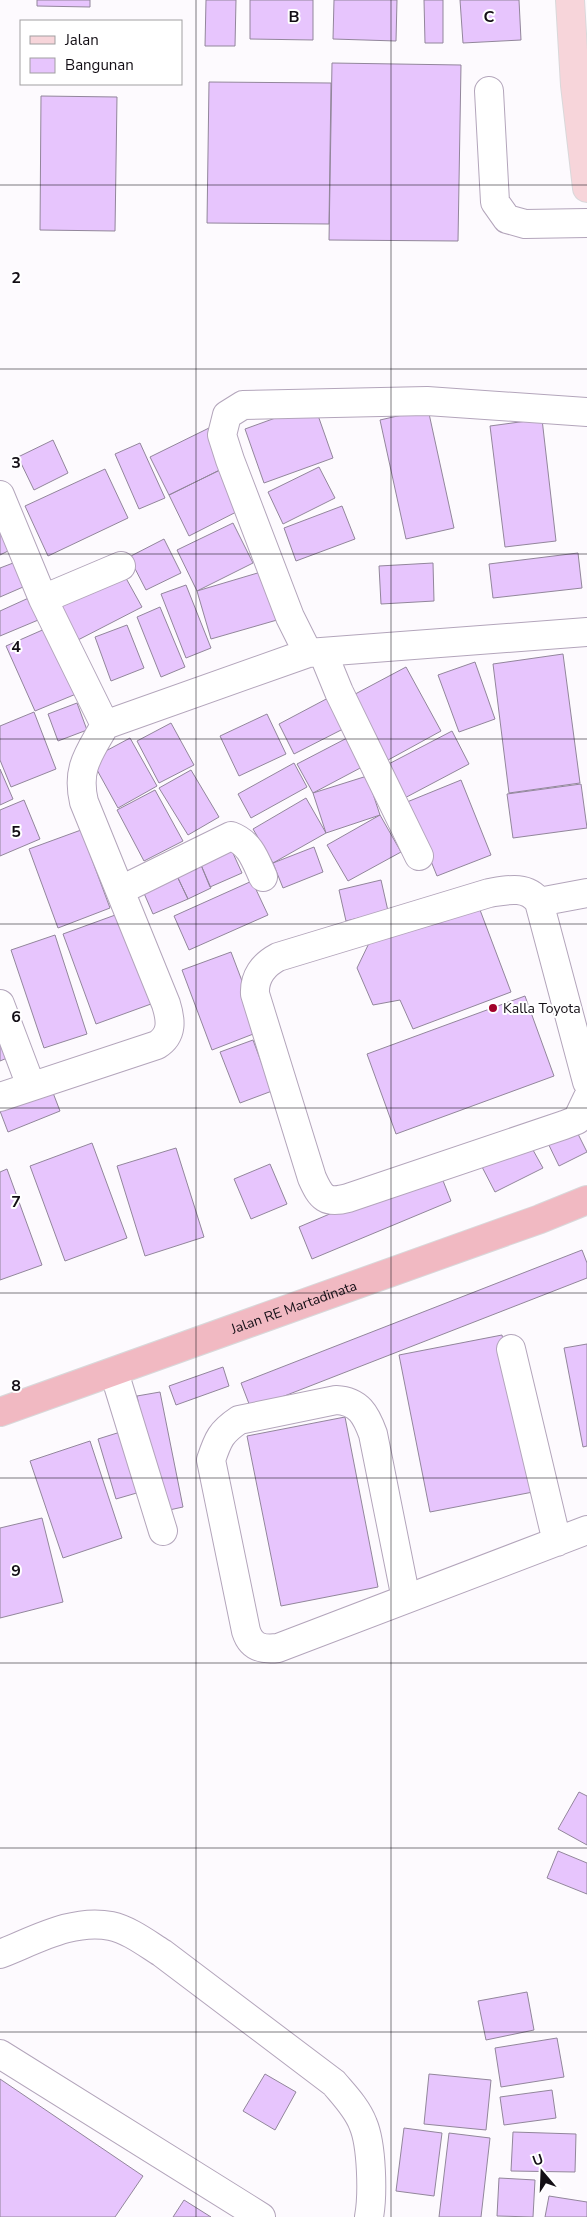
<svg xmlns="http://www.w3.org/2000/svg" width="587" height="2217" font-family="'Nunito Sans',sans-serif">
  <style>
    .building { fill: #e7c5fd; stroke: #92869b }
    .lines { fill: none; stroke-linecap: round; stroke-linejoin: round }
    .minor-casing { stroke: #b3a5bb; stroke-width: 30 }
    .major-casing { stroke: #d9d8da; stroke-width: 30 }
    .highway-casing { stroke: #d9d8da; stroke-width: 30 }
    .minor { stroke: #fff; stroke-width: 28 }
    .major { stroke: #f7d5da; stroke-width: 28 }
    .highway { stroke: #f1b9c2; stroke-width: 28 }
    .grid { fill: none; stroke: #130e15; stroke-width: 1; stroke-opacity: 0.55 }
    .poi-dot { fill: #a1012a; stroke: #fff; stroke-width: 2 }
    .labels { text-anchor: middle; stroke-width: 4; stroke-linejoin: round; paint-order: stroke }
    .poi-label { font-size: 14px; fill: #130e15; stroke: #fff; text-anchor: start }
    .street-label { font-size: 14px; fill: #130e15; stroke: #fff }
    .grid-label { font-size: 16px; text-anchor: middle; font-weight: bold; fill: #130e15; stroke: #fff; stroke-width: 4; stroke-linejoin: round; paint-order: stroke }
  </style>
  <rect width="100%" height="100%" fill="#fdfafe"/>
  <path class="building" d="M37,0h53v7l-53,-1z
    M206,0h30l-1,46h-30z
    M250,0h63v40l-63,-1z
    M334,0h63l-1,41 -63,-2z
    M424,0h19v43h-18z
    M460,0h59l2,40 -58,3z
    M332,63l129,2 -3,176 -129,-1z
    M209,82l122,1 -2,141 -122,-1z
    M41,96l76,1 -2,134 -75,-1z
    M314,404l19,54 -69,25 -19,-54z
    M428,409l26,119 -48,11 -26,-119z
    M542,419l14,122 -51,6 -15,-121z
    M209,428l19,38 -59,29 -19,-38z
    M53,440l15,33 -34,17 -16,-33z
    M140,443l25,55 -26,11 -24,-55z
    M228,466l20,40 -59,30 -20,-41z
    M319,467l16,31 -52,26 -15,-32z
    M105,469l23,49 -80,38 -23,-50z
    M342,506l13,33 -59,22 -12,-33z
    M0,522l12,27 -12,6z
    M233,523l20,40 -56,28 -20,-41z
    M164,539l17,34 -35,17 -17,-33z
    M578,553l4,35 -89,10 -4,-34z
    M21,560l9,24 -30,13v-29z
    M433,563l1,38 -53,3 -2,-38z
    M271,569l13,49 -73,21 -14,-48z
    M122,571l20,36 -66,34 -19,-37z
    M186,585l25,63 -25,10 -25,-64z
    M33,596l10,22 -43,18v-25z
    M160,607l25,60 -24,10 -24,-60z
    M127,625l17,43 -33,13 -16,-44z
    M47,628l29,66 -41,17 -29,-65z
    M563,654l17,129 -71,10 -16,-129z
    M475,662l20,57 -36,13 -21,-57z
    M406,667l35,64 -62,34 -35,-65z
    M330,697l15,31 -51,26 -15,-30z
    M77,703l10,27 -29,11 -10,-27z
    M34,712l22,57 -45,18 -11,-27v-34z
    M267,714l19,40 -47,22 -19,-40z
    M171,723l23,42 -35,18 -22,-42z
    M452,731l17,33 -70,37 -18,-33z
    M349,737l15,29 -51,27 -16,-29z
    M130,738l27,48 -39,22 -27,-49z
    M294,763l13,24 -56,31 -13,-24z
    M0,769l13,30 -13,6z
    M191,770l28,47 -31,18 -29,-47z
    M367,776l13,39 -54,18 -13,-40z
    M461,780l30,75 -54,21 -30,-74z
    M581,784l6,44 -74,10 -6,-44z
    M155,790l28,51 -39,20 -27,-51z
    M306,798l20,35 -53,30 -20,-34z
    M24,800l16,39 -40,17v-46z
    M380,815l21,37 -53,29 -21,-36z
    M81,830l29,78 -52,20 -29,-79z
    M314,847l9,25 -40,16 -10,-25z
    M232,851l10,22 -32,14 -9,-22z
    M201,865l10,23 -23,11 -11,-23z
    M177,876l11,23 -35,15 -10,-23z
    M381,880l7,31 -42,10 -7,-31z
    M252,881l16,34 -79,35 -15,-34z
    M477,902l34,90 -98,37 -13,-29 -27,5 -16,-37 14,-29z
    M118,914l33,90 -55,20 -33,-90z
    M55,935l32,99 -43,14 -33,-98z
    M231,952l30,79 -49,19 -30,-80z
    M525,996l29,80 -158,58 -29,-80z
    M0,1027l12,29 -12,5z
    M253,1040l19,51 -32,12 -20,-51z
    M50,1085l10,26 -52,21 -8,-21v-7z
    M573,1124l14,28 -28,14 -14,-29z
    M528,1141l15,27 -48,24 -14,-27z
    M92,1143l35,95 -62,23 -35,-95z
    M176,1148l28,89 -59,19 -28,-90z
    M270,1164l17,40 -36,15 -17,-40z
    M438,1168l13,33 -139,58 -13,-32z
    M7,1169l35,96 -42,15v-108z
    M582,1250l5,13v15l-336,131 -10,-26z
    M502,1335l31,157 -103,20 -31,-157z
    M587,1344v102l-4,1 -19,-99z
    M223,1367l6,19 -53,19 -7,-19z
    M160,1392l23,115 -23,5 -23,-116z
    M345,1417l33,170 -97,19 -34,-170z
    M130,1429l17,61 -31,9 -18,-60z
    M90,1441l32,97 -59,20 -33,-97z
    M42,1518l21,84 -63,16v-90z
    M579,1792l8,4v49l-29,-16z
    M558,1851l29,12v31l-40,-16z
    M527,1992l7,38 -48,10 -8,-39z
    M557,2038l7,39 -63,10 -6,-39z
    M265,2074l31,18 -21,38 -32,-19z
    M429,2074l62,6 -5,50 -62,-6z
    M0,2079l143,97 -28,41h-115z
    M552,2090l4,28 -52,7 -4,-28z
    M404,2128l38,5 -8,63 -38,-5z
    M513,2132l63,2 -1,38 -64,-1z
    M449,2133l41,5 -9,79h-42z
    M499,2178l36,2 -2,37 -36,-1z
    M549,2196l38,6v15h-42z
    M184,2200l27,17h-38z"/>
  <g class="lines">
    <g class="minor-casing">
      <path id="minor" d="M489,91l6,111 12,17 18,5 62,-1
        M0,495l43,104
        M121,566l-78,33 62,126 203,-72 279,-21
        M308,653l-18,-36 -60,-157 -8,-25 5,-20 16,-10 184,-4 160,11
        M323,653l16,39 80,164
        M121,890l110,-54c19,7 24,23 32,41
        M539,902l48,-9
        M0,1004l31,82
        M587,1082l-48,-180c-12,-17 -32,-12 -50,-9l-211,64c-15,8 -24,20 -23,37l57,184c9,20 14,26 36,20l216,-73 13,-5 10,-21
        M0,1097l157,-52c16,-10 14,-25 9,-41l-82,-202c-8,-34 5,-48 21,-77
        M511,1349l46,193
        M114,1372l49,159
        M406,1599l-33,-165c-7,-19 -14,-33 -37,-34l-97,20c-18,12 -21,19 -28,40l35,171c5,16 16,19 32,17l309,-118
        M0,1954c34,-13 73,-36 111,-28 18,4 35,17 51,27l172,130c10,12 23,25 29,41 9,21 10,71 6,93
        M0,2054l261,163"/>
    </g>
    <g class="major-casing">
      <path id="major" d="M570,0l5,85 12,103"/>
    </g>
    <g class="highway-casing">
      <g id="highway">
        <path id="s1" d="M0,1412l540,-193 47,-19"/>
      </g>
    </g>
    <use href="#minor" class="minor"/>
    <use href="#major" class="major"/>
    <use href="#highway" class="highway"/>
  </g>
  <path class="grid" d="M196,0v2217M391,0v2217M0,185h587M0,369h587M0,554h587M0,739h587M0,924h587M0,1108h587M0,1293h587M0,1478h587M0,1663h587M0,1848h587M0,2032h587"/>
  <circle class="poi-dot" cx="493" cy="1008" r="5"/>
  <g class="labels">
    <g class="poi-label">
      <text x="503" y="1013">Kalla Toyota</text>
    </g>
    <g class="street-label">
      <text dy="5" stroke="none"><textPath href="#s1" startOffset="312">Jalan RE Martadinata</textPath></text>
    </g>
  </g>
  <g class="grid-label">
    <text x="294" y="22">B</text>
    <text x="489" y="22">C</text>
    <text x="16" y="283">2</text>
    <text x="16" y="468">3</text>
    <text x="16" y="652">4</text>
    <text x="16" y="837">5</text>
    <text x="16" y="1022">6</text>
    <text x="16" y="1207">7</text>
    <text x="16" y="1391">8</text>
    <text x="16" y="1576">9</text>
  </g>
  <rect x="20" y="20" width="162" height="65" fill="#ffffff" stroke="#a19fa1"/>
  <rect x="30" y="36" width="25" height="8" fill="#f7d5da" stroke="#a19fa1"/>
  <text x="65" y="45" font-size="15" fill="#130e15">Jalan</text>
  <rect x="30" y="58" width="25" height="15" fill="#e7c5fd" stroke="#a19fa1"/>
  <text x="65" y="70" font-size="15" fill="#130e15">Bangunan</text>
  <g transform="translate(542 2172) rotate(341)" stroke="#ffffff" stroke-width="4" paint-order="stroke">
  <path d="M0-4L9 19L0 12L-9 19Z" fill="#130e15"/>
  <text y="-8" font-size="14" font-weight="bold" text-anchor="middle" fill="#130e15">U</text>
  </g>
</svg>
